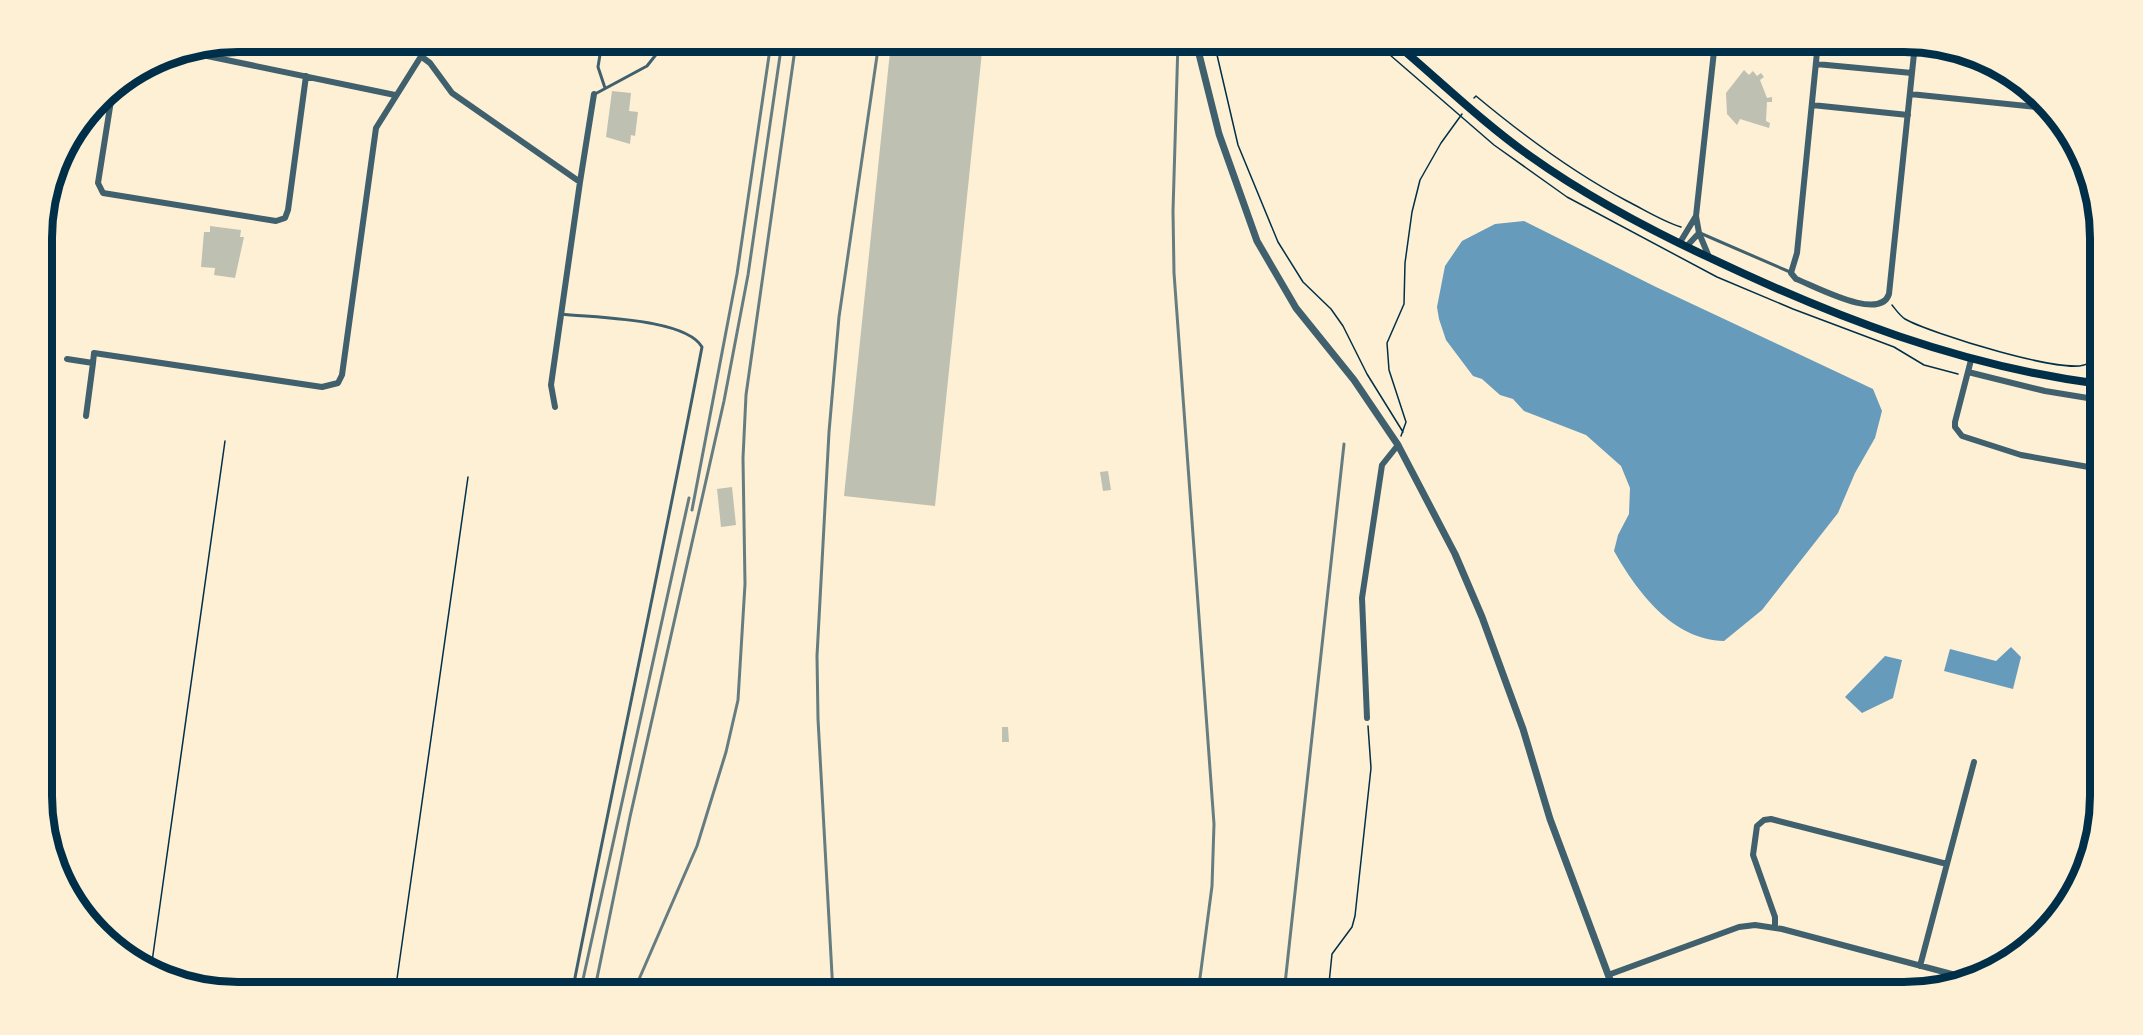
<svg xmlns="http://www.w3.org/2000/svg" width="2143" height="1035" font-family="'Source Sans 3',sans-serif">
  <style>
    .water { fill: #669bbc }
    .building { fill: #bec0b2 }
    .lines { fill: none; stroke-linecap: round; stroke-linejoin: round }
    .path { stroke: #003049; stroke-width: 1.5 }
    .service { stroke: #3f606c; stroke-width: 3 }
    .minor { stroke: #3f606c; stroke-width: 6 }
    .tertiary { stroke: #3f606c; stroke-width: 7 }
    .secondary { stroke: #003049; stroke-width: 8 }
    .rail { stroke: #657d81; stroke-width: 3 }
    .rim { fill: none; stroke: #003049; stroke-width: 8 }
  </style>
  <rect width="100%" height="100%" fill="#fdf0d5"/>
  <path class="water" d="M1524,221l132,66 217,102 9,22 -7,27 -20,35 -17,40 -76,97 -38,31c-51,-1 -87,-49 -110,-90l4,-16 11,-21 1,-26 -9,-22 -35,-31 -62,-24 -11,-12 -13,-4 -18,-16 -9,-3 -27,-36 -7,-21 -2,-12 8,-41 17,-25 33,-17z
    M2011,647l10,10 -8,32 -69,-18 6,-22 46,12z
    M1885,656l17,4 -9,38 -31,15 -17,-16z"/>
  <path class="building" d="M891,42h92l-48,464 -91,-10z
    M1744,70l5,5 4,-4 4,5 4,-3 3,4 -4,3 7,18 5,-1v5h-5l-1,19 4,2 -1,5 -29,-9 -3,6 -10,-11 -1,-21z
    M612,91l19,2 -2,18 9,1 -3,24 -4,-1 -1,9 -24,-7z
    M210,226l31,4 -1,7h4l-9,41 -21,-3 1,-7 -14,-1 3,-35h6z
    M1108,471l3,19 -8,1 -3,-19z
    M732,487l4,38 -15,2 -4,-38z
    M1002,727h6l1,15h-7z
    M793,985l1,8h-18l-1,-6z"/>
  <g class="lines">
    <path class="path" d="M1214,42l24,103 40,97 25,40 28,27 12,17 24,48 36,58
      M1375,42l119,103 73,52 150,80 76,32 101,38 30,18 34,9
      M1474,98l2,-2c48,40 96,76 151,105 18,9 35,20 54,26
      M1892,305c4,5 8,11 13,14 22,13 167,59 183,44
      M1401,436l5,-14 -17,-52 -2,-27 17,-39 1,-41 7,-51 8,-32 21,-37 21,-29
      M151,969l74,-528
      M395,993l73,-516
      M1328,993l4,-39 20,-27 3,-11 16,-148 -3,-42"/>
    <path class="service" d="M602,42l-4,25 7,21
      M595,94l52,-28 19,-24
      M1700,233l90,39
      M561,314c33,4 124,4 141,33 -41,216 -88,431 -130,646"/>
    <path class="minor" d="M729,42l9,6
      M1818,42l-21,211 -6,20 5,6c19,7 84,43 93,15l26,-250
      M188,52l207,43
      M422,57l8,6 22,30 128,89 -29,203 4,22
      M1816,64l96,9
      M113,88l-15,95 5,10 173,28 9,-3 3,-8 18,-134
      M1910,94l136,14
      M1812,105l96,10
      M580,182l14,-88
      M1679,244l17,-28
      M1686,247l13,-14
      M1709,257l-10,-24 -3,-17 19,-174
      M2099,263l-9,87 4,9 6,4
      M67,359l26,4 1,-10 228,34 16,-4 4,-8 34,-247 54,-86
      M1971,360l-16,62v5l7,9 59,19 79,14
      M1968,372l77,19 55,9
      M86,416l7,-53
      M1367,718l-5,-120 20,-133 16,-20
      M1775,928v-11l-22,-62 4,-29 7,-6 7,-1 176,45
      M1920,966l54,-204
      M1608,975l131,-48 16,-2 27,4 181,48"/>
    <path class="tertiary" d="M1196,42l23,92 38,107 39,67 58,72 44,65 57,109 27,63 41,112 27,90 65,174"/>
    <path class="secondary" d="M1394,42c45,38 88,80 136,114 56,40 116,72 178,101 126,60 252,109 392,127"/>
    <path class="rail" d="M1178,42l-5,169 1,62 40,551 -2,62 -14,107
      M692,510l45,-236 34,-232
      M580,993l109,-495
      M594,993l36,-176 94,-416 24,-126 34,-233
      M633,993l64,-147 29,-94 12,-52 7,-116 -2,-126 3,-63 50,-353
      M833,993l-15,-274 -1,-63 12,-224 10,-115 40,-275
      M1284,993l60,-549"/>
  </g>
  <path d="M0 0H2143V1035H0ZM238 52H1904A186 186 0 0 1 2090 238V796A186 186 0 0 1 1904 982H238A186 186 0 0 1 52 796V238A186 186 0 0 1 238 52Z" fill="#fdf0d5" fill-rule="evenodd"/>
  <path class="rim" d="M238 52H1904A186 186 0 0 1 2090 238V796A186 186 0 0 1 1904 982H238A186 186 0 0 1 52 796V238A186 186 0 0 1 238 52Z"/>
</svg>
